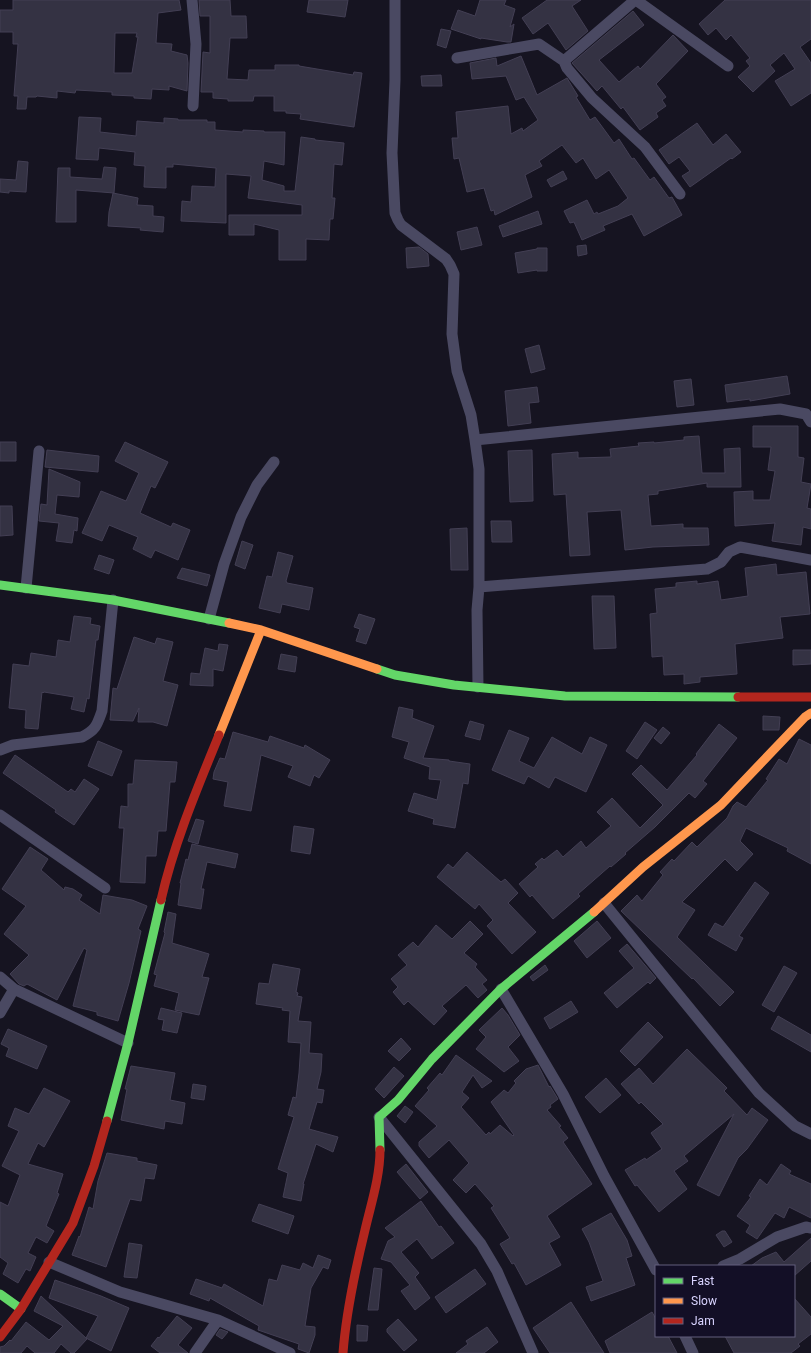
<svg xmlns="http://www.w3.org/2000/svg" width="811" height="1353" font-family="Roboto,sans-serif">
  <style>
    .building { fill: #343243; stroke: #433f54; fill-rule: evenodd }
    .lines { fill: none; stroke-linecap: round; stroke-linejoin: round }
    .street { stroke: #4a4962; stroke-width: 11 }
    .fast { stroke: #63d668; stroke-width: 9 }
    .slow { stroke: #ff974d; stroke-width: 9 }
    .jam { stroke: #b3261e; stroke-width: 9 }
  </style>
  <rect width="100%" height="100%" fill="#161421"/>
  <path class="building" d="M13,0h166l2,10 -23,3 -2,30 16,1 -1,7 16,4 1,8 -1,28 -18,-5v4l-17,-1 -1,10 -17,-1v-2l-22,-1v-3l-36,-2 -1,3 -18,-2v7l-20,-2 -1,1h-9l-1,12h-9l1,-13h-4l4,-52h-5v-12h-13v-22h13zM115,33h22l-1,4h2l-6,36h-18z
    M199,0h31l1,16h15l1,22h-17l-3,41 21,1 1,-10h26v-5h24v1l54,9 1,-3 8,1 -8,54 -54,-8 1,-5 -15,-1v-2h-12v-15h-20l-1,5h-25v-2l-15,-1v-6h-12l2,-40 7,1v-37h-10z
    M309,0h39l-3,17 -38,-5z
    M480,0h26l-2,5 11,4 -5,18 4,-3 -3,18h-4l-26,-4v1l-30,-10 7,-19 17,6z
    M547,0h34l-9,6 16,25 -22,19 -18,-27 -15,11 -11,-16z
    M725,0h86v39l-11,8 11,16v30l-20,13 -16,-25 20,-12 -11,-16 -14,12 5,6 -22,21 -15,-15 12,-11 -4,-5 4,-3 -19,-23 -5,5 -10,-12 -8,7 -9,-11z
    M633,11l11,14 -45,35 20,22 19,-16 2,3 33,-34 15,16 -32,33 10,13 -4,3 4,6 -10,7 2,4 -18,13 -17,-23 -2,2 -19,-23 -5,5 -25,-28z
    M441,29l10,2 -5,17 -9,-3z
    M521,56l16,39 30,-17 11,18 -2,1 14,23 5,-3 19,26 5,-4 13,20 2,-1 16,22 4,-3 15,21 3,-1 10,18 -38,21 -12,-22 -29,12 2,4 -23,10 -8,-18 -4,1 -6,-12 23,-11 7,14 3,-2 1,2 20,-8 10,-8 -19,-28 -13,9 -13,-21 -7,5 -14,-18 -23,16 3,5 -17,9 7,22 -37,18 -1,-5 -3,1 -7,-23 -17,4 -8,-34 -5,1 -2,-21h6l-2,-26 52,-6 3,28 11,-6 1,3 15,-11 -14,-23 -8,3 -10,-24 -34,3 -2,-16 26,-5 1,8z
    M441,75l1,11h-20l-1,-10z
    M79,117l22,1 -1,14 36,4 1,-15 27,2v-5l14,1v1h29v2h8v8l28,2v-2l21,1v1h21l-1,33 -20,-4 -2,19 22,6v5h11l6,-54 14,2v1l29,3 -2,22 -8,-1 -2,34h3l-2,21h-3l-1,21 -23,-1v21h-27v-30l-25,-6v11h-25v-20h73v-10l-54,-7 3,-22 -25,-2v49l-45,-2 1,-20 9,1 1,-16 23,1 1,-19 -43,-4v3h-7v21l-22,-1 1,-21 -11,-1 1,-13 -36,-4 -1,12 -22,-1z
    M697,123l16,22 13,-11 15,18 -9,7 -1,-1 -41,29 -8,-11 8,-5 -11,-14 -10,7 -10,-14z
    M18,161l10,1 -2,30 -17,-1v2l-9,-1v-13l16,1z
    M104,167l12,1 -2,25 -38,-3v32h-20l2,-54h12v9l32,2z
    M563,171l4,8 -16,8 -4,-7z
    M113,193l25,5 -1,7 16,1v10l11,1 -1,15 -23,-2 1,-2 -33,-2 1,-14z
    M538,211l4,13 -39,13 -4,-11z
    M477,227l5,18 -21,5 -4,-18z
    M586,245l1,9 -9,2 -1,-10z
    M419,247l9,7 1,12 -22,2 -1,-20z
    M537,248h10v23h-10v-1l-19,3 -3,-20 22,-4z
    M539,345l6,24 -14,4 -6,-24z
    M787,376l3,18 -40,7v-2l-23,3 -2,-17z
    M691,379l3,26 -17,2 -3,-26z
    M537,387l2,15 -10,1 2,20 -23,3 -3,-35z
    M753,426h45v31l6,1 -3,24 10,2 -4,24 4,1v20l-8,-2 -2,18 -29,-4 3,-18 -40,3 -1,-34 19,-1v9h17l5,-29 -7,-1 3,-23h-18z
    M699,436l3,37h23l-1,-24 16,-1 1,39h-34v-4l-49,8v3l-10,1 3,31 32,-2v4h25l1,17 -56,2 -28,3 -4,-40 -34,2 3,43 -20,1 -4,-62 -12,1 -2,-41 26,-2v6l33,-1 -1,-8 29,-3 -1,-3 16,-1v1l30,-3v-3z
    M0,442h16v19h-16z
    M125,442l43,20 -13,26 -4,-2 -11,27 31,14 2,-4 17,7 -12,30 -23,-10 -4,8 -18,-9 5,-12 -29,-12 -7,16 -20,-8 19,-42 25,10 13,-28 -24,-12z
    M47,450l52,6 -1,16 -53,-5z
    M532,450l1,51 -23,1 -2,-51z
    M49,469l31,13 -1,15 -22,-2 -2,19 23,4 -1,13 -3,-1 -2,13 -16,-2 3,-18 -20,-2 2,-17 6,1z
    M0,506h12l1,29 -13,1z
    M491,521h20l1,21h-20z
    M467,528l1,42h-17l-1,-41z
    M242,541l11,4 -8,24 -10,-4z
    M278,552l15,4 -7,25 1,2 26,5 -4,22 -27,-6 -2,9 -21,-5 8,-32 5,1z
    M99,555l15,5 -5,14 -15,-5z
    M776,564l1,11 29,-3 4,42 -30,3 3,21 -48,6 2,30 -37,3v5l-16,2v-10l-20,1 -1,-19 -11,1 -2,-43 7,-1 -2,-24 21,-2v-4l21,-2v3l21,-3 3,19 27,-4 -3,-28z
    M182,568l28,7 -3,11 -30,-8z
    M592,596h22l2,52 -22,1z
    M359,614l16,5 -9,25 -10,-3 4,-12 -6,-2z
    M74,616l17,2 -1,6 10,2 -2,14h-2l-7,59 -2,-1 -3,14 -13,-3 3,-12 -30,-5 -1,1 -1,-1 -4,37 -13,-1 1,-18 -17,-2 4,-44 16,2 2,-13 25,4 2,-17 12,2z
    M134,637l21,7 2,-6 16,4 -10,39 15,4 -11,41 -14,-4h-15l1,-14 -6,13 -23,-1 3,-32 4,1z
    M219,644l9,1 -5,26 -10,-2v17l-23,-1 1,-12 9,1 5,-26 13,3z
    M793,650h18v14l-18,1z
    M281,654l16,3 -2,15 -17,-3z
    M399,707l14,3 -1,8 22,8 -11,32 26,2v1l21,3 -2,20 -5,-1 -8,45 -22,-4 1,-5 -26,-8 6,-18 23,7 4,-20 -12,-1 1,-12 -26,-9 5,-16 -17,-5z
    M763,716l17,1 -1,13h-16z
    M470,721l14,4 -4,15 -15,-4z
    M645,722l12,8 -20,29 -11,-8z
    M719,724l18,14 -34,43 4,3 -12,14 -6,-5 -34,34 -30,26 1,1 -15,13 -1,-1 -32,28 2,2 -27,23 -21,-24 -2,2 -11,-13 19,-17 -3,-3 7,-6 2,2 13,-10 6,7 18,-16 5,7 25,-22 -14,-14 15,-14 28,30 23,-23 -31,-31 9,-9 26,25 30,-35 -1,-1z
    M663,727l7,6 -9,11 -7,-6z
    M509,730l20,8 -10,23 15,7 18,-31 30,17 8,-17 17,8 -21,47 -31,-15 -6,11 -21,-12 -4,8 -32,-14z
    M233,732l35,10 2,-6 34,12 1,-3 25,15 -11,18 -5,-3 -4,11 -22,-9 5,-11 -32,-11 -10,56 -27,-5 4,-24 -15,-3 1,-7 6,-14 5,1z
    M799,739l12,6v119l-24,-13 1,-3 -42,-20 -6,13 13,13 -16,17 -12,-12 -43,43 13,8 -18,27 57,55 -14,14 -27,-28 -1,1 -71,-68 16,-16 5,6 21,-26 -3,-3 12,-13 2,2 18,-19 5,5 30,-29 6,-12 4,-4 9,5 22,-27 -2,-1 13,-20 8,5z
    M98,741l24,10 -10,25 -24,-10z
    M15,755l53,37 3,-3 4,3 9,-13 15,10 -25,36 -19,-13 1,-2 -53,-37z
    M135,760l42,2 -2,20h-5l-4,49h-8l-2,25h-10l-1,27 -25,-1 4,-54h-5l2,-22 7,1v-23h5z
    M196,819l8,2 -6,23 -10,-3z
    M294,826l20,3 -4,25 -19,-3z
    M192,844l46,10 -3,14 -28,-6 -6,27h3l-3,20 -23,-4 3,-22h-1l6,-24 2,1z
    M30,847l18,12 -7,11 23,20 1,-3 8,2 9,6 -3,5 21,14 3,-19 29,5 15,6 -9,23 3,2 -12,52 -11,38 -21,-6v-3l-24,-6 14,-56 -3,-2 -27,52 -30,-16 -3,2 -5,-2 -9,-10 19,-19 -25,-21 22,-28 -24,-17z
    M467,852l34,30 4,-3 13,14 -10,10 28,29 -24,22 -25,-28 6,-6 -14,-16 -4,5 -38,-32 11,-13 5,4z
    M755,882l14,11 -30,43 4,2 -7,13 -28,-16 7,-12 8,4z
    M168,912l8,2 -4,29 37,11 -7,23 7,1 -10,37 -24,-5 4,-17 -25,-7 3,-11 -3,-1 11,-41 -1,-1z
    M470,921l13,13 -19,19 13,11 -2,3 12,13 -5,4 5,6 -9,8 -12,-13 -24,21 5,5 -13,14 -26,-24 -4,4 -11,-13 5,-5 -7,-8 16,-14 -9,-10 15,-13 5,5 18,-22 16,14z
    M597,921l14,17 -24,20 -13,-17z
    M627,944l29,34 -6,6 -2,-2 -31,26 -13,-15 30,-25 -15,-17z
    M273,964l27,5 -4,23 2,1 -1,3 5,1 -4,24 13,1 -2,31 13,1 -1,18 -4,17 7,1 -2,13 -5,-1 -8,27 29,8 -5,15 -17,-8 -13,40h1l-3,17 -18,-4 5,-24 -10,-4 16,-52 -6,-2 5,-18 3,1 3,-25 2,-30 -13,-1 2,-31 -8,-1 1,-2 -27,-4 3,-21 10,1z
    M545,965l3,5 -15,11 -3,-4z
    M784,966l13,7 -23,39 -12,-7z
    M571,1001l7,11 -28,17 -6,-11z
    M161,1008l21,5 -5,20 -15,-3 2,-10 -6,-1z
    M502,1008l6,7 12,20 -12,12 11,14 -15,11 -28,-23 10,-12 -7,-7z
    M778,1016l33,19v17l-40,-23z
    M648,1022l15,15 -28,29 -15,-15z
    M8,1029l39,17 -10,23 -31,-13 3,-8 -8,-4z
    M401,1038l10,11 -12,12 -11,-10z
    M687,1049l40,39 -3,3 23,24 5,-7 16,12 -21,29 -9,9 -19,38 -22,-11 37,-71 -50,42 4,5 -14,10 13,18 -28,23 -22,-27 -2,1 -10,-16 20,-12 1,2 16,-11 -11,-16 12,-9 -22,-22 -2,2 -18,-20 18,-16 14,16z
    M456,1055l36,26 -10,7 -9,-13 -11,17 7,6 -8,9 25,28 3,-3 1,2 10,-9 13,11 1,-1 -23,-33 13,-12 4,3 8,-10 -2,-2 12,-12 12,-4 11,22 1,-1 8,13 -8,6 1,2 -4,3 14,16 -2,1 9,11 -5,4 29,42 -45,32 13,21 -11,6 12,22 -35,20 -12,-22 -2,1 -12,-20 10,-6 -19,-30 3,-2 -19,-22 -9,9 -13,-13 16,-17 -20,-23 -20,18 -10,-12v-4l18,-16 -22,-20 14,-16 -2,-2 13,-15 2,2z
    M131,1066l44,7 -5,27 15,3 -3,21 -17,-3 -1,8 -43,-9 6,-31h-2z
    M394,1067l10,9 -20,22 -9,-9z
    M606,1078l15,17 -21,18 -15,-16z
    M193,1084l13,2 -2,14 -13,-2z
    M44,1088l26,13 -26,46 -6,-4 -10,21 35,10 -6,19 2,1 -13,32 8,5 -7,12 -11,-6 -8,16 8,4 -6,14 -4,-2 -8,14 -15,-9 5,-11 -8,-6v-55l8,4 12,-31 -18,-9 17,-35 -11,-5 7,-18 14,6z
    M405,1106l8,6 -8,11 -8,-7z
    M107,1153l30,5v3l20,4 -3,14 -9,-1 -4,23 -11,-2 -24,68 -34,-12 7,-19 1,1 9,-30 4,2 5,-28z
    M406,1164l22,28 -8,7 -23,-27z
    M781,1164l10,7 -2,3 22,10v34l-22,-11 -5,11 -9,-5 -18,26 -11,-7 4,-7 -13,-9 14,-19 -2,-1 11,-17 7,6z
    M421,1201l18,26 2,-1 13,17 -22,16 -15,-20 -16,13 18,21 -4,4 15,21 -15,12 -14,-19 9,-6 -19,-23 -10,-3 7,-18 7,-4 -10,-9z
    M259,1204l35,12 -6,18 -36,-13z
    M611,1213l16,27 5,16 -6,2 9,27 -44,16 -5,-14 17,-6 -14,-39 -7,-13z
    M722,1231h3l7,11 -8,5 -8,-12z
    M811,1238v23l-17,15v-10h-43l11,-8 14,-6 8,10z
    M129,1243l13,2 -5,33 -13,-1z
    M318,1255l13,5 -3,9 -5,-2 -12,21 -6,38 10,1v8l-6,18 -11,-4 1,-5 -41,-14 1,-4 -49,-28 -1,3 -19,-7 6,-15 26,9 2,-4 39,22 6,-27 8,2 5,-16 18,5 3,-7 10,5z
    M374,1268l8,1 -4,41h-10z
    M475,1269l11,15 -40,29 -11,-16z
    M55,1280l46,16 28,12 -18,43 -25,-13 12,-22 -49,-18z
    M41,1296l46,43 -13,14h-3l-10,-9 -7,9h-19l-8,-7 -6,7h-21v-6l4,-1 6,-6 1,1 15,-19 23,18 14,-14 -29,-15z
    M794,1298l17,19v17l-13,10 2,2 -9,7h-57l-9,-17h69z
    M571,1302l16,25 17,26h-54l-17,-25z
    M652,1312l4,7v17h12l9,17h-67l-5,-12z
    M177,1316l15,12 -14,17 10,8h-28l-9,-7 7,-9 1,1z
    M398,1319l19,21 -13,11 -17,-19v-3z
    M357,1325l11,1 -1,15h-10z
    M487,1327l11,15 -14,11h-28l12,-9 -2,-3z
    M220,1329l8,3 -6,7 -6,-4z"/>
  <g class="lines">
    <path class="street" d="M192,0l4,44 -3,62
      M395,0v80l-3,73 3,60 3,7 3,5 45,34 4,6 4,9 -2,60 5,37 14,44 4,25
      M636,0l92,66
      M457,58l82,-14 25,17 3,7 25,30 53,49 35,47
      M564,61l71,-61
      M479,587l228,-18 14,-7 8,-10 11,-5 71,13
      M26,588l13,-137
      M209,619l15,-55 17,-47 16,-32 17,-23
      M478,687l-1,-77 2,-23v-118l-4,-29 305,-31 26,5 5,8
      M0,750l13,-5 69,-8c14,-7 15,-12 20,-26l11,-111
      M0,815l105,73
      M604,903l69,85 86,105 36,33 16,8
      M0,977l14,12 114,54
      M501,989l62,105 41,82 52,94
      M0,1013l14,-24
      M379,1117l102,127 16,27 36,82
      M49,1262l71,30 98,28 72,33
      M723,1266l17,-7 37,-22 29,-10 5,1
      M685,1336l8,17
      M195,1353l23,-33"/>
    <path class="fast" d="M0,585l113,15 116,23
      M377,669l18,6 59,10 111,11 173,1
      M107,1121l21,-78 33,-143
      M380,1150l-1,-33 19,-17 34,-41 69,-70 93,-77
      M0,1294l21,15"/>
    <path class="slow" d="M229,623l32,7 116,39
      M219,735l42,-105
      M594,912l49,-45 78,-62 84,-88 6,-4"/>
    <path class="jam" d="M738,697h73
      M161,900c13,-57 36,-111 58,-165
      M0,1337l21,-28 52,-86 21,-57 13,-45
      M343,1353c3,-41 12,-82 22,-123 6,-26 15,-53 15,-80"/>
  </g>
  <rect x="655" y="1265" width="140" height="72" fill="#130f26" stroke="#625e7d"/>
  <rect x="663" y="1278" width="20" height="6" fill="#63d668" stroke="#625e7d"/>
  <text x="691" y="1285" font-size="12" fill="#d9d4ff">Fast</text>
  <rect x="663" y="1298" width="20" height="6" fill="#ff974d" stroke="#625e7d"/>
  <text x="691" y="1305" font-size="12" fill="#d9d4ff">Slow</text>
  <rect x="663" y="1318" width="20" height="6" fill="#b3261e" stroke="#625e7d"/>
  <text x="691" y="1325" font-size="12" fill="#d9d4ff">Jam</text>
</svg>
